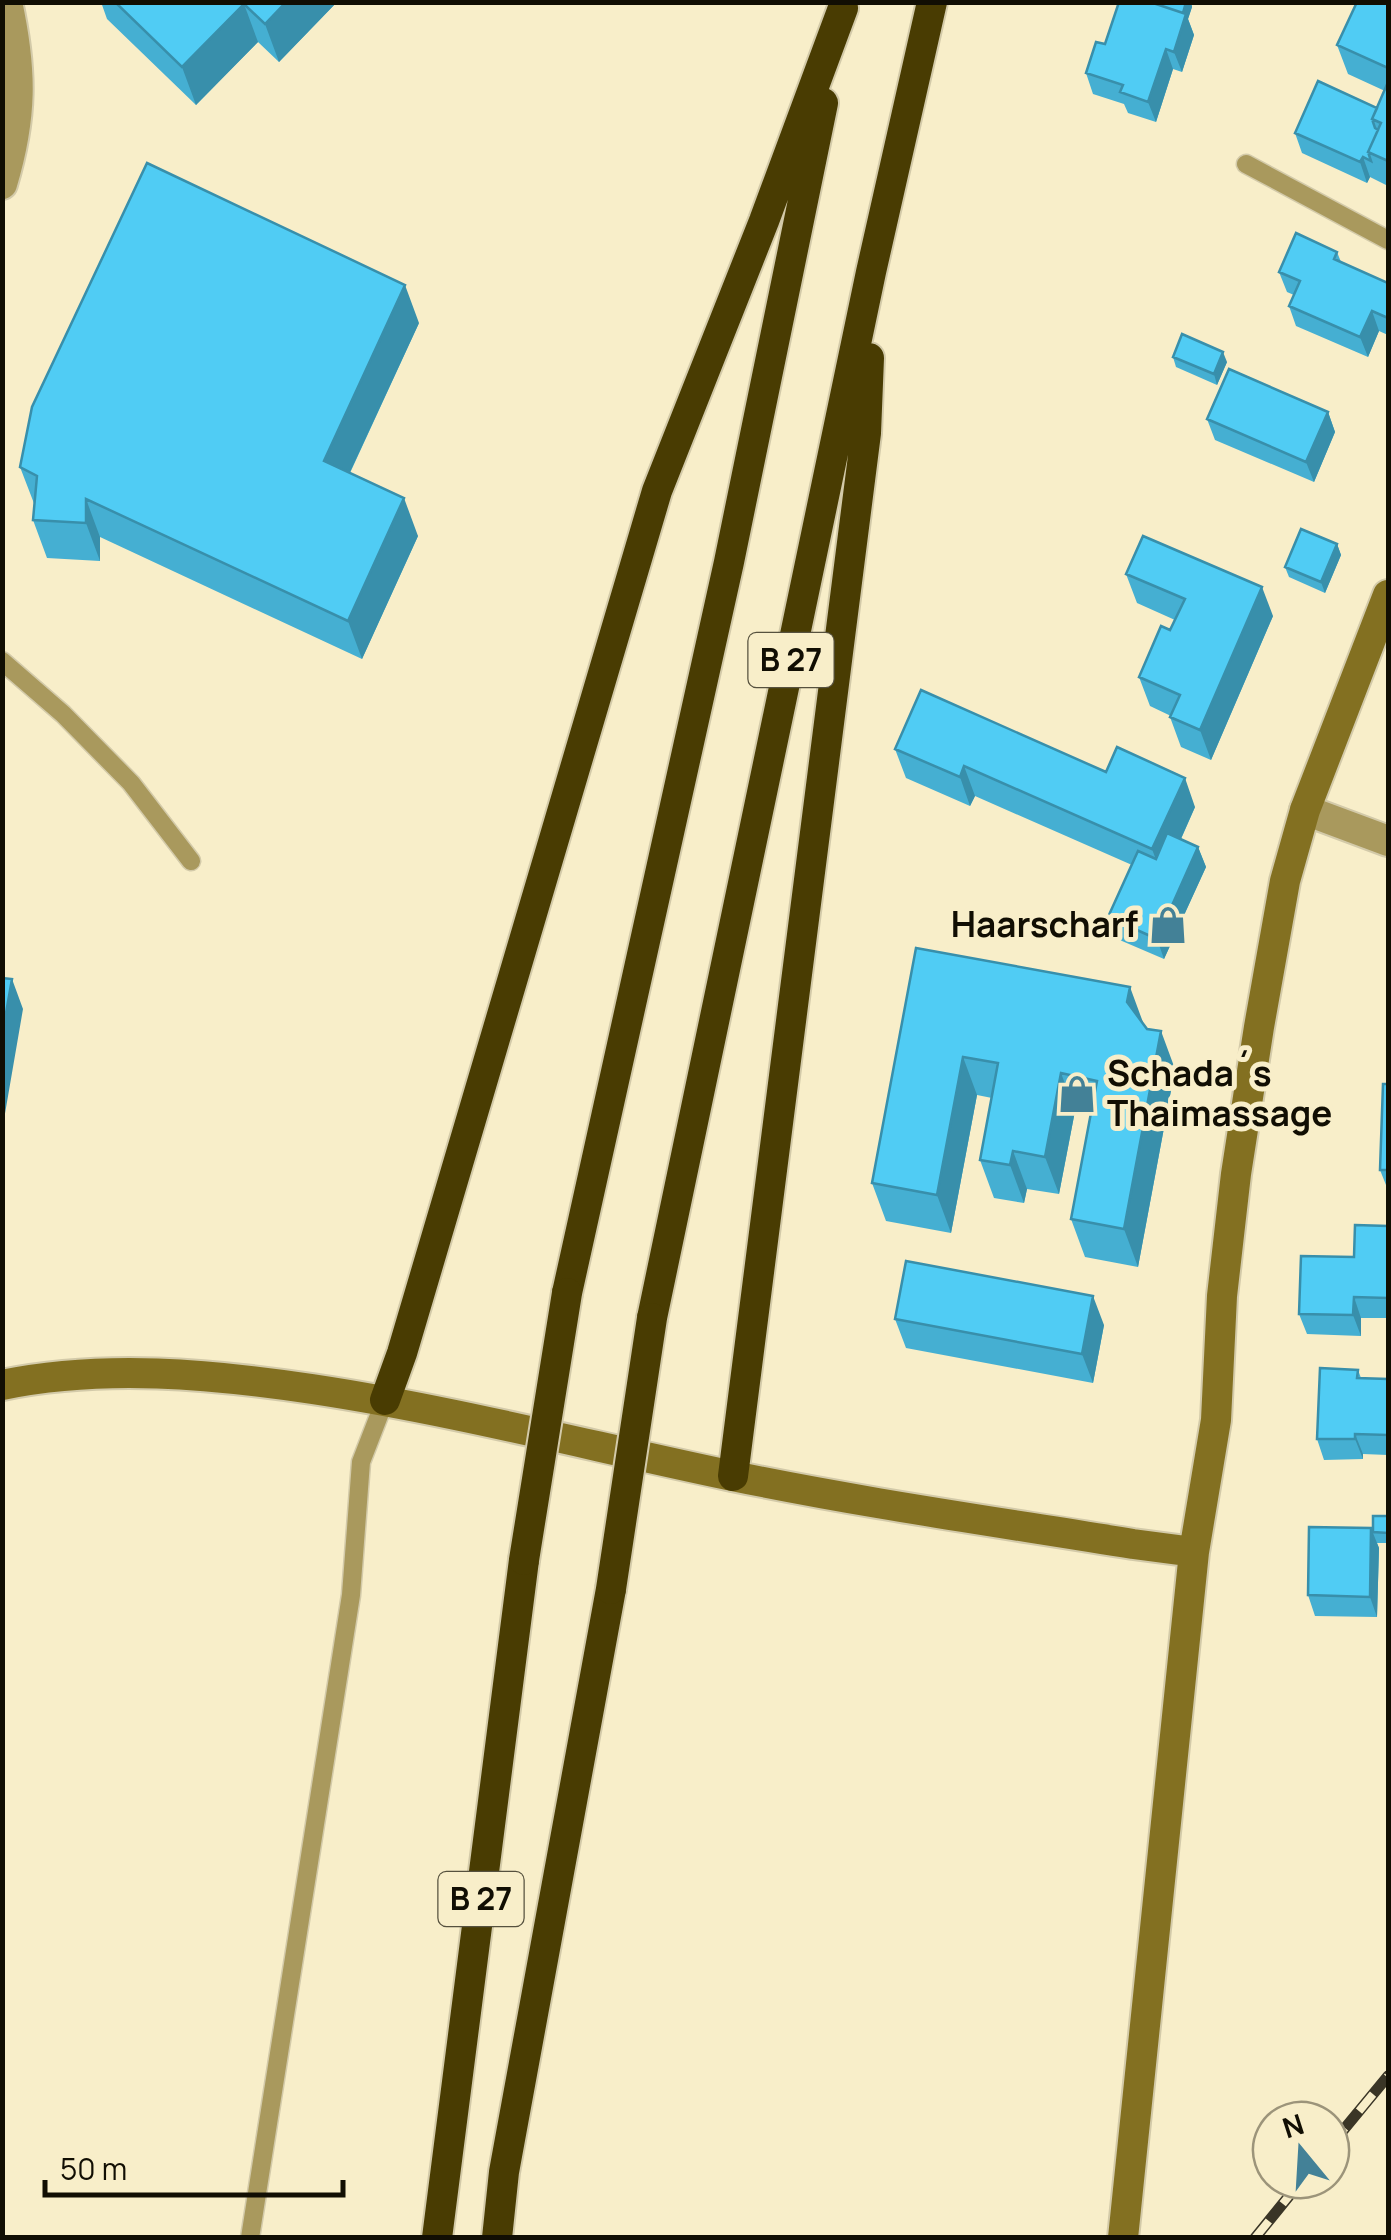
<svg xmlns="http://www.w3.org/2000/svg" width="1391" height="2240" font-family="Manrope,sans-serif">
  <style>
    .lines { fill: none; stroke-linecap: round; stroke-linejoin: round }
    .lane-casing { stroke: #d3caa9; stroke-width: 21 }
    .street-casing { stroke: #d3caa9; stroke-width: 34 }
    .secondary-casing { stroke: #d3caa9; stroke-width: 34 }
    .highway-casing { stroke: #d3caa9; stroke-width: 34 }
    .lane { stroke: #a9995d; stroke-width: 18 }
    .street { stroke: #a9995d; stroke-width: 30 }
    .secondary { stroke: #837021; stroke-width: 30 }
    .highway { stroke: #493c02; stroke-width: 30 }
    .rail-casing { stroke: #3a3526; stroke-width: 11 }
    .rail { stroke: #f8eec9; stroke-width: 8; stroke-dasharray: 22; stroke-linecap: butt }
    .highway-bridge-casing { stroke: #d3caa9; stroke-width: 34; stroke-linecap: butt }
    .highway-bridge { stroke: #493c02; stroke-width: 30 }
    .wall { fill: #45afd2 }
    .shaded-wall { fill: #388fab }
    .building { fill: #50ccf4; stroke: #388fab; stroke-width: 2.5 }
    .labels { text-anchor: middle; stroke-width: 10; stroke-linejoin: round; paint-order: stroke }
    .shield { fill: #f8eec9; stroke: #56513e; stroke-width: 2.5 }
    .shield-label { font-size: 32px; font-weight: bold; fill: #110e03 }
    .poi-label { font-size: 35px; font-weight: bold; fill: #110e03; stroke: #f8eec9; text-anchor: end }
  </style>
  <rect width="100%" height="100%" fill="#f8eec9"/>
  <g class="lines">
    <g class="lane-casing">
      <path id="lane" d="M1246,164l142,76
        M2,661l61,53 68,69 60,78
        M250,2238l101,-643 10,-133 24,-62"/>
    </g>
    <g class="street-casing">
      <path id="street" d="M2,184c20,-67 20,-113 5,-182
        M1305,810l83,31"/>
    </g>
    <g class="secondary-casing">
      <path id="secondary" d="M2,1385c102,-21 209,-11 310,4 140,21 278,57 416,86 134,28 270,47 405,69l61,8
        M1123,2238l71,-686 22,-132 6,-124 14,-122 23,-147 26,-146 20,-71 83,-215"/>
    </g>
    <g class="highway-casing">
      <path id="highway" d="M567,1293l162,-731 94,-459
        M652,1318l219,-1046 61,-270
        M385,1400l17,-47 255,-862 107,-270 79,-213
        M733,1476l133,-1043 3,-75
        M437,2238l87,-678
        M497,2238l7,-66 107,-583"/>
    </g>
    <use href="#lane" class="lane"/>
    <use href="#street" class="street"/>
    <use href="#secondary" class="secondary"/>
    <use href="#highway" class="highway"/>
    <g class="rail-casing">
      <path id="rail" d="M1331,2145l57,-69
        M1255,2238l47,-58"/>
    </g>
    <use href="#rail" class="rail"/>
    <g class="highway-bridge-casing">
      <path id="highway-bridge" d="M524,1560l43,-267
        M611,1589l41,-271"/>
    </g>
    <use href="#highway-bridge" class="highway-bridge"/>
  </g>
  <path class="wall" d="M101,2h236l-58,60 -21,-20 -62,63 -89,-86z
    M1119,2h72l1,5 -4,12 6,16 -12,37 -9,-3 -17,53 -28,-9 -4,-9 -31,-10 -7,-21 19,-29z
    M1388,2v184l-18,-9 -3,6 -65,-30 -7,-20 82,-25 8,-17 -37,-17 -11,-29z
    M1337,252l4,10 47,21v52l-9,-4 -11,26 -72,-31 -7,-20 5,-11 -7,-3 -8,-20z
    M419,323l-69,150 68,63 -56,123 -262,-122v24l-53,-3 -14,-38 2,-14 -15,-39z
    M1173,357l54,5 -10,23 -41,-18z
    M1328,412l7,20 -21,50 -99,-42 -8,-21z
    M1337,544l4,11 -16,38 -36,-16 -4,-10z
    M1126,574l147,42 -62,144 -30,-13 -11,-30 1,-1 -21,-10 -11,-29 31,-47 5,-10 -38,-17z
    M895,749l211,23 89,35 -14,32 17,8 8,20 -42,92 -49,-21 -7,-21 24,-52 -157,-69 -5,10 -64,-28z
    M916,948l227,75 32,46 -37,198 -53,-10 -14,-38 19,-104 -15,-4 -16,83 -32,-5 -3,14 -30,-5 -14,-38 12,-62 -15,-3 -26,138 -65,-12 -14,-38z
    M1388,1084v106l-8,-20z
    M1388,1226v92h-27v18l-54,-2 -8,-20z
    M895,1319l209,6 -11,58 -187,-35z
    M1358,1370l3,8 27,1v76l-25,-1v5l-39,1 -7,-21z
    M1388,1516v27h-11l2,5 -2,69 -62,-1 -7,-21z"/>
  <path class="shaded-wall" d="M286,2h51l-58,60 -14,-38z
    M1186,2h5l1,5 -4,12 6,16 -12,37 -8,-20 6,-31z
    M244,4l14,38 -62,63 -14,-38z
    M1166,49l7,20 -17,53 -8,-20z
    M1363,157l7,20 -3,6 -7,-21z
    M405,285l14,38 -81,175 -14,-37z
    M1372,311l7,20 -11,26 -8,-20z
    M1223,352l4,10 -10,23 -3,-11z
    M1328,412l7,20 -21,50 -8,-20z
    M404,498l14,38 -56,123 -14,-38z
    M86,499l14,38v24l-14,-38z
    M1337,544l4,11 -16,38 -4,-11z
    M1262,587l11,29 -62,144 -11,-30z
    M964,766l11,30 -5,10 -10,-29z
    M1185,778l10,29 -32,72 -11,-30z
    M1198,847l8,20 -42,92 -7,-20z
    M12,979l11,30 -21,122v-95z
    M1130,987l14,38 -17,-23z
    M1161,1031l14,38 -37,198 -14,-38z
    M963,1057l14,38 -26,138 -14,-38z
    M1061,1073l14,38 -16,83 -14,-37z
    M1013,1151l14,38 -3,14 -14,-38z
    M1093,1296l11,29 -11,58 -11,-29z
    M1354,1297l7,21v18l-8,-21z
    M1355,1434l8,20v5l-8,-20z
    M1371,1528l8,20 -2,69 -7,-20z"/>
  <path class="building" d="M115,2h171l-21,22 -21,-20 -62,63z
    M1119,2h31l36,12 -12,38 -8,-3 -18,53 -28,-10 3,-7 -37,-12 10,-31 9,2z
    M1150,2h36l-3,11z
    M1357,2h31v66l-51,-23z
    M1318,81l59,27 -5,11 3,9 3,2 -10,22 3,9 -8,-4 -3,5 -65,-29z
    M1388,82v79l-20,-9 13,-29 -9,-4z
    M147,163l258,122 -81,176 80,37 -56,123 -262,-122v24l-53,-3 4,-44 -17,-9 12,-60z
    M1296,233l41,19 -3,7 54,24v35l-16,-7 -12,26 -71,-31 11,-25 -21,-9z
    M1182,334l41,18 -9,22 -41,-17z
    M1229,369l99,43 -22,50 -99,-43z
    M1301,529l36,15 -16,38 -36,-15z
    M1143,536l119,51 -62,143 -30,-13 10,-22 -41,-18 22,-51 9,4 15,-31 -59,-25z
    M921,690l185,82 11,-25 68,31 -33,71 -188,-83 -4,11 -65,-28z
    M1167,833l31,14 -41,92 -49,-22 30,-66 18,8z
    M916,948l214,39 -3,15 20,27 14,2 -37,198 -53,-10 26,-138 -36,-8 -16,84 -32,-6 -3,14 -30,-5 18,-97 -35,-6 -26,138 -65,-12z
    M2,978l10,1 -10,57z
    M1383,1084h5v86h-8z
    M1355,1225l33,1v72l-34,-1 -1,18 -54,-1 2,-58 53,1z
    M906,1261l187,35 -11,58 -187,-35z
    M1320,1368l38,2 -1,8 31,1v56l-33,-1v5h-38z
    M1373,1516h15v17l-15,-1z
    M1309,1527l62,1 -1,69 -62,-2z"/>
  <defs>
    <g id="shop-bare" transform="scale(3)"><path d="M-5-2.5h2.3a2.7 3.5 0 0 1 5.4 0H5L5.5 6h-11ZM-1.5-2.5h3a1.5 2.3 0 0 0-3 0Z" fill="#438197" stroke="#f8eec9" stroke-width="2.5" paint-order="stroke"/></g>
  </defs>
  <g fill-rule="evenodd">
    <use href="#shop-bare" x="1168" y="925"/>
    <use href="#shop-bare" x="1077" y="1094"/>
  </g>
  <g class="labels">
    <g class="shield">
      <rect x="748.5" y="633" width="85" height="54" rx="8"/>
      <rect x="438.5" y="1872" width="85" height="54" rx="8"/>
    </g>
    <g class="shield-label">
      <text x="791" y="671">B 27</text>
      <text x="481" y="1910">B 27</text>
    </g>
    <g class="poi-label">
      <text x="1138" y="937">Haarscharf</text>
      <text x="1107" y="1086" text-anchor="start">Schada´s<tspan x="1107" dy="40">Thaimassage</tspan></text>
    </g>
  </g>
  <rect width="1391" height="2240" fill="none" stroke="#110e03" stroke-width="10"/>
  <g transform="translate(1301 2150) rotate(342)"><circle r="48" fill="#f8eec9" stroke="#9c947a" stroke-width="2.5"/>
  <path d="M0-8L18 38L0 25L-18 38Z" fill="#438197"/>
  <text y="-15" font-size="28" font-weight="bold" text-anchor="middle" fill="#110e03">N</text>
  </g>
  <path d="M45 2180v15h298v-15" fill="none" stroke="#110e03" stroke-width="5"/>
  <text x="60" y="2180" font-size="30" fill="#110e03" stroke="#f8eec9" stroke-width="8" paint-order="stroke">50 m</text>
</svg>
